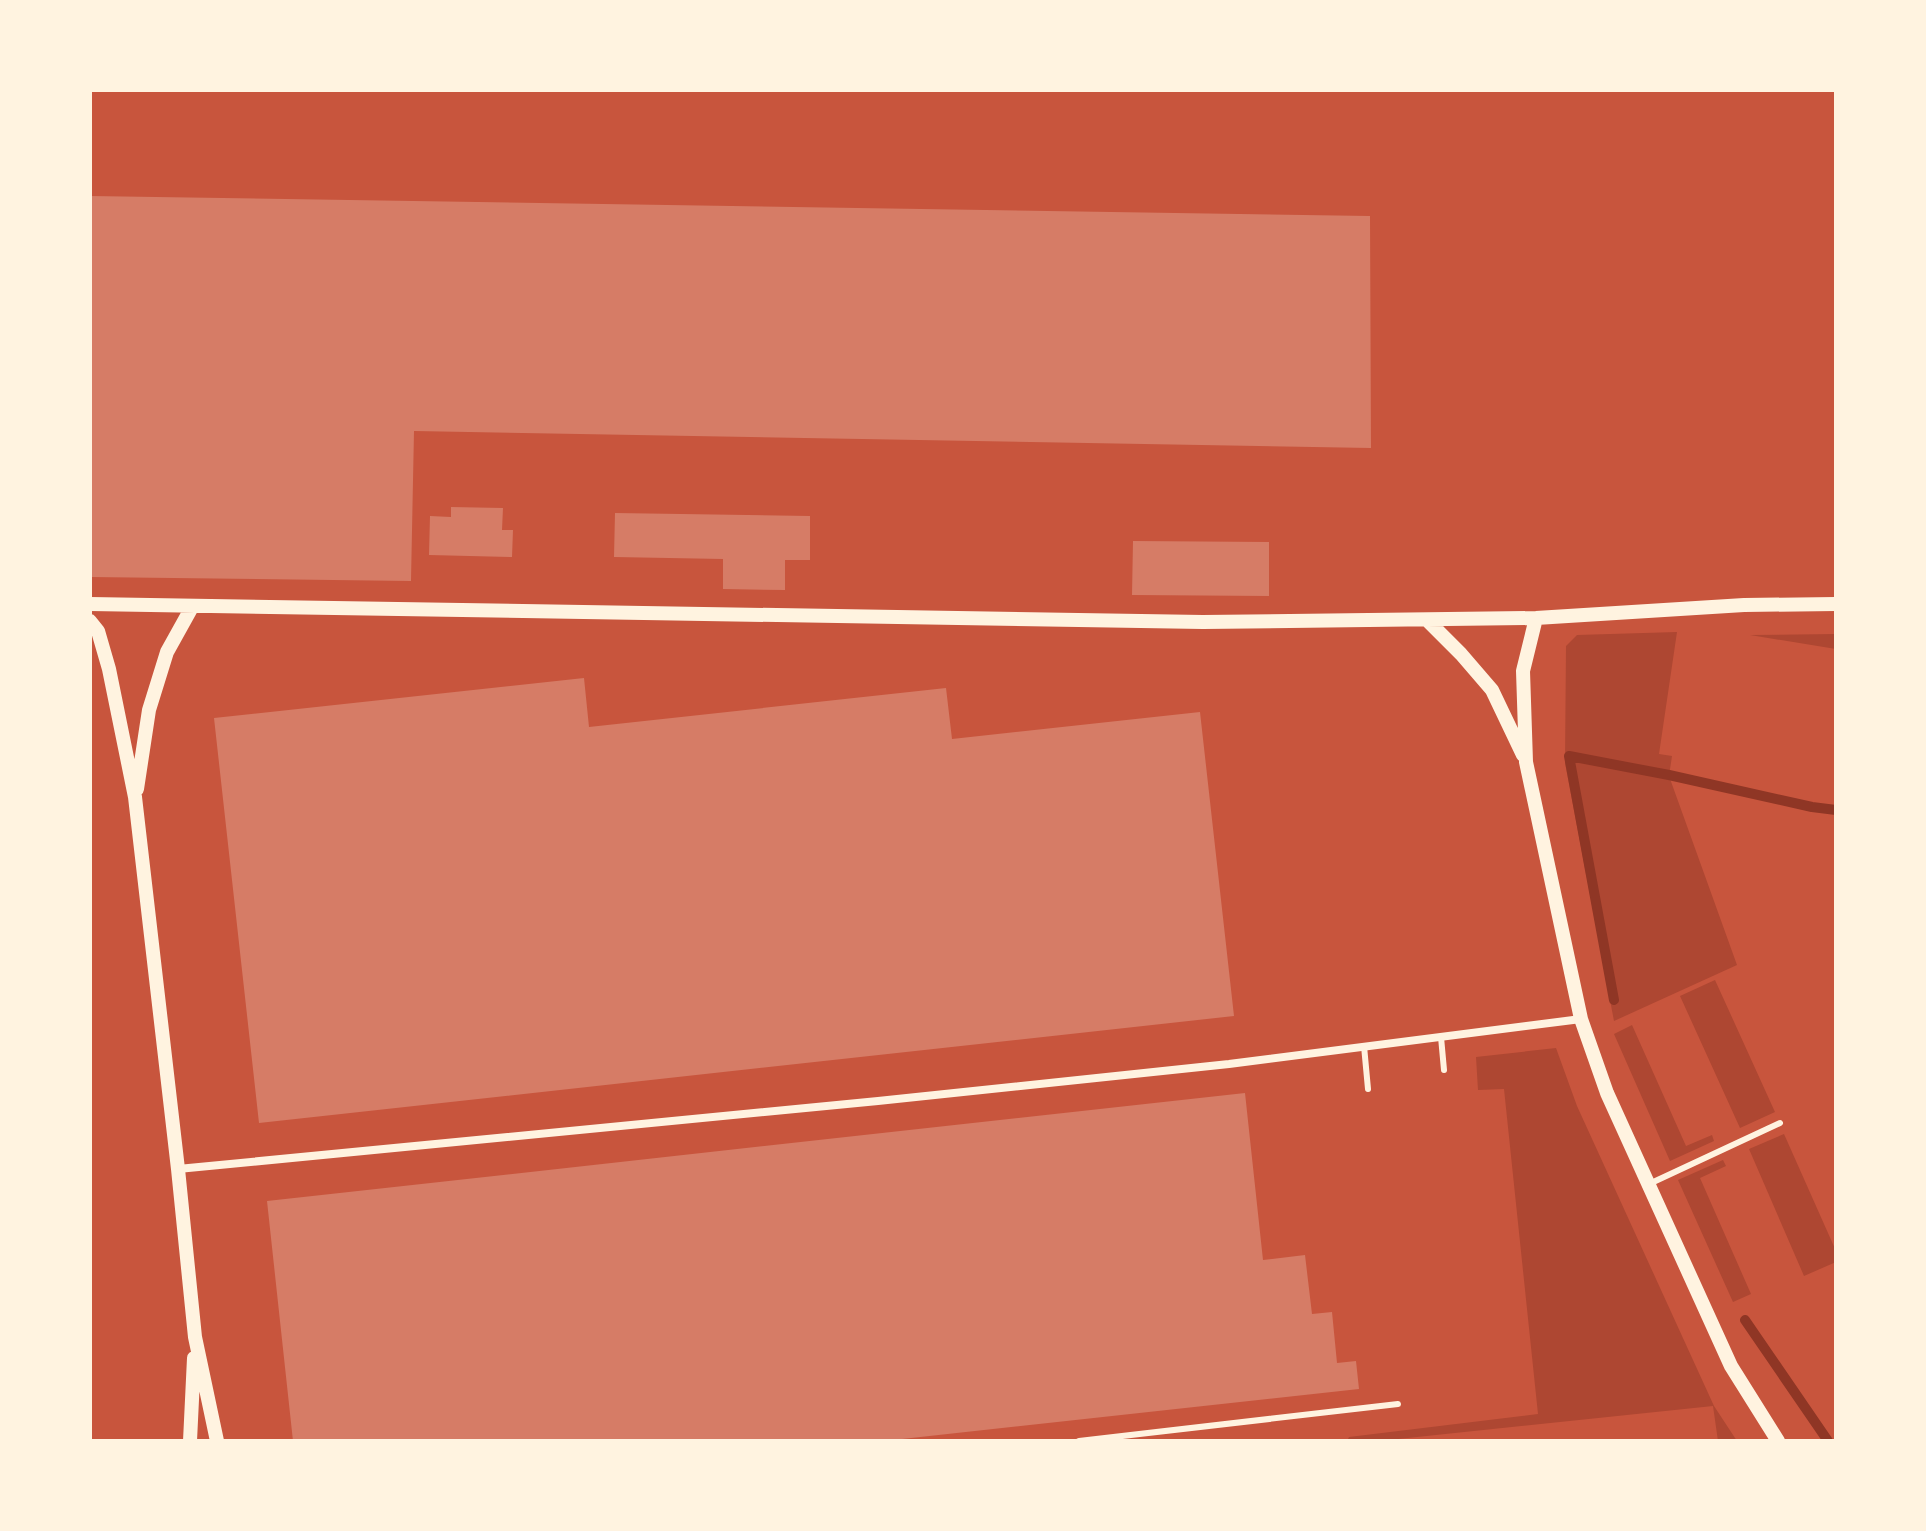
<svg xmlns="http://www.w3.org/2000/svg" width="1926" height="1531" font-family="Merriweather,serif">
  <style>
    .green { fill: #ae4732 }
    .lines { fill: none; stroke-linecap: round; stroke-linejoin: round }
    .stream { stroke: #8f3625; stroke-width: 10 }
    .building { fill: #d67c66 }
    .service { stroke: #fff3e0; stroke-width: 6 }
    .minor { stroke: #fff3e0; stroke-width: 8 }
    .tertiary { stroke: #fff3e0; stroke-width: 14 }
  </style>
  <rect width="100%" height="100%" fill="#c8553d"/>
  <path class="green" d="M1677,632l-18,122 13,2 -3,20 68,189 -123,56 -49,-258 1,-117 11,-11z
    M1836,634v15l-86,-14z
    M1715,980l60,132 -35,16 -60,-132z
    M1632,1025l54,121 26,-11 2,6 -44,20 -56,-127z
    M1556,1048l21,58 137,300 23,35h-19l-5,-35 -334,35h-32l2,-4 189,-23 -34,-325 -26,1 -2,-33z
    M1784,1134l52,117v11l-32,14 -55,-127z
    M1723,1160l3,6 -26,12 51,116 -18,8 -55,-122z"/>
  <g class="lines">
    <path class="stream" d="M1614,1000l-45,-244 100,19 143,32 24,3
      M1745,1320l83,121"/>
  </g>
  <path class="building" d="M90,196l1280,20 1,232 -957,-17 -3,150 -321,-4z
    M451,507l52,1 -1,22h11l-1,27 -83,-2 1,-39 21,1z
    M615,513l195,3v44h-25v30l-62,-1v-30l-109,-2z
    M1133,541l136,1v54l-137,-1z
    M584,678l5,49 357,-39 6,51 248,-27 34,304 -975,107 -45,-405z
    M1245,1093l18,167 42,-5 7,59 20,-2 5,51 19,-2 3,28 -475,52h-591l-26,-240z"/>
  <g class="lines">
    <path class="service" d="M1441,1037l3,33
      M1364,1046l4,43
      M1649,1184l131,-61
      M1079,1441l319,-37"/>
    <path class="minor" d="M178,1169l700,-68 351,-37 352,-45"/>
    <path class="tertiary" d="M90,604l1113,18 333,-4 208,-13 92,-1
      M1536,618l-13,53 3,91 55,257 26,74 124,273 47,75
      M1427,620l34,34 31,36 31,65
      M90,621l8,10 11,38 26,128 43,372 17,168 22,104
      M137,789l12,-79 18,-58 25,-45
      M190,1441l4,-83"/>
  </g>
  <rect width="1926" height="1531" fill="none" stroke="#fff3e0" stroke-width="184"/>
</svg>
